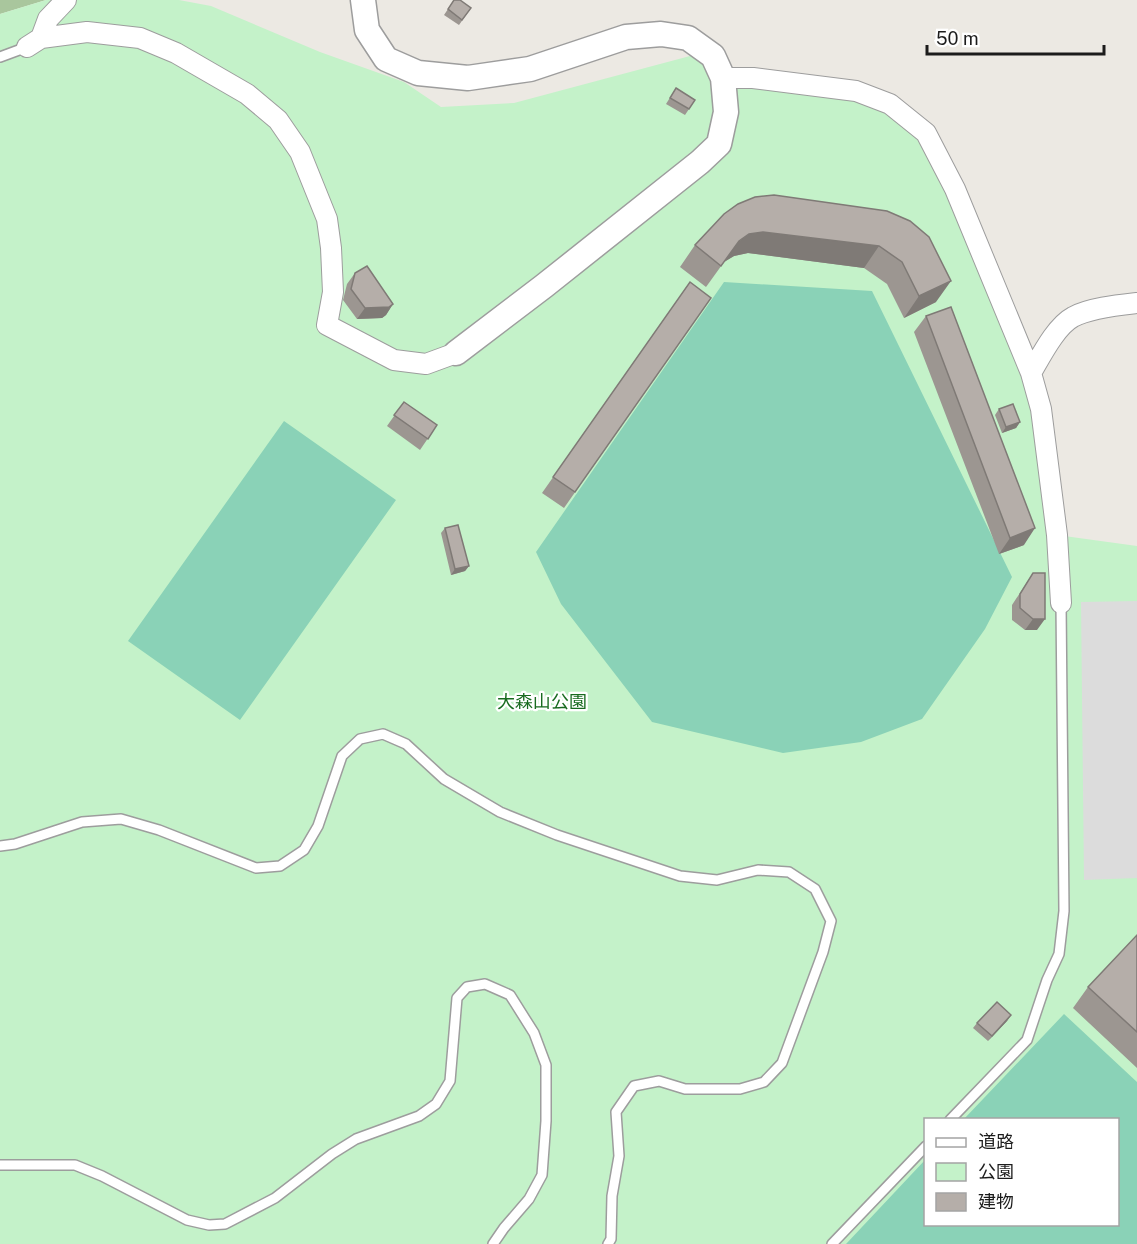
<svg xmlns="http://www.w3.org/2000/svg" width="1137" height="1244" font-family="'Public Sans','Noto Sans JP',sans-serif">
  <style>
    .forest { fill: #a9c69d }
    .park { fill: #c4f2c9; fill-rule: evenodd }
    .pitch { fill: #8ad2b7 }
    .parking { fill: #dcdcdc }
    .lines { fill: none; stroke-linecap: round; stroke-linejoin: round }
    .service-casing { stroke: #9d9d9d; stroke-width: 12 }
    .minor-casing { stroke: #9d9d9d; stroke-width: 22 }
    .tertiary-casing { stroke: #9d9d9d; stroke-width: 27 }
    .service { stroke: #fff; stroke-width: 9 }
    .minor { stroke: #fff; stroke-width: 20 }
    .tertiary { stroke: #fff; stroke-width: 24 }
    .wall { fill: #9c9691 }
    .shaded-wall { fill: #7f7a76 }
    .building { fill: #b5aea9; stroke: #7f7a76; stroke-width: 1.5 }
    .labels { text-anchor: middle; stroke-width: 4.5; stroke-linejoin: round; paint-order: stroke }
    .park-label { font-size: 18px; fill: #196b20; stroke: #fff }
  </style>
  <rect width="100%" height="100%" fill="#ece9e3"/>
  <path class="forest" d="M0,0h46l-46,14z"/>
  <path class="park" d="M46,0h133l32,6 109,46 84,30 37,25 73,-4 176,-47h23l11,22 132,13 70,42 105,240 26,162 80,11v698h-1137v-1230zM926,1120h192v104h-192z"/>
  <path class="pitch" d="M724,282l148,9 140,286 -27,52 -63,90 -61,23 -78,11 -131,-31 -91,-118 -25,-52z
    M284,421l112,79 -156,220 -112,-79z
    M1064,1014l73,68v162h-291l79,-84 1,64h192v-104l-154,-1z"/>
  <path class="parking" d="M1137,601v277l-53,2 -3,-278z"/>
  <g class="lines">
    <g class="service-casing">
      <path id="service" d="M0,57l27,-10
        M0,846l15,-2 67,-22 39,-3 38,11 97,38 24,-2 24,-16 14,-24 24,-70 18,-17 23,-5 23,10 38,35 56,33 57,23 123,41 37,4 41,-10 31,2 26,17 16,32 -8,31 -41,111 -18,19 -24,7h-55l-26,-8 -25,5 -18,26 3,44 -7,40 -1,43 -3,5
        M950,1120l77,-80 20,-60 12,-26 5,-43 -3,-308
        M0,1165h75l27,11 85,44 22,5 16,-1 50,-26 57,-44 24,-15 63,-23 17,-12 14,-23 7,-83 10,-11 18,-3 25,11 24,38 12,32v56l-4,54 -13,24 -25,29 -11,16
        M832,1244l94,-98"/>
    </g>
    <g class="minor-casing">
      <path id="minor" d="M41,38l7,-19 18,-19
        M27,47l14,-9 46,-6 53,6 36,15 71,41 31,26 22,32 27,67 4,29 2,44 -6,33 67,35 32,4 30,-11
        M723,78h30l103,13 34,13 36,29 29,56 76,184 10,36 16,126 4,68
        M1031,373c10,-17 25,-47 42,-56 16,-9 46,-12 64,-14"/>
    </g>
    <g class="tertiary-casing">
      <path id="tertiary" d="M363,0l4,30 19,29 32,14 50,5 62,-9 96,-32 35,-3 27,4 25,18 10,22 3,34 -7,32 -19,18 -156,124 -88,67"/>
    </g>
    <use href="#service" class="service"/>
    <use href="#minor" class="minor"/>
    <use href="#tertiary" class="tertiary"/>
  </g>
  <path class="wall" d="M454,0l17,8 -12,17 -15,-10z
    M676,88l19,12 -10,15 -19,-11z
    M929,237l7,65 -32,16 -17,-34 -23,-16 -116,-15 -14,3 -10,6 -18,25 -26,-20 15,-22z
    M355,273l38,31 -7,11 -4,3 -25,1 -14,-19 4,-16z
    M690,282l21,16 -147,210 -22,-15z
    M926,316l98,229 -25,9 -85,-222z
    M404,402l33,23 -17,25 -33,-24z
    M999,409l21,13 -4,6 -14,5 -7,-18z
    M445,528l24,38 -4,5 -14,4 -10,-42z
    M1033,573l4,57h-12l-13,-10v-15z
    M1137,935v133l-64,-60 15,-21z
    M1011,1015l-4,6 -19,20 -15,-13 4,-5z"/>
  <path class="shaded-wall" d="M763,232l116,14 -15,22 -116,-15 -14,3 -10,6 -18,25 33,-46 10,-7z
    M951,281l-15,21 -32,16 15,-22z
    M393,304l-7,11 -4,3 -25,1 8,-11z
    M1020,422l-4,6 -14,5 4,-6z
    M1035,528l-11,17 -25,9 11,-16z
    M469,566l-4,5 -14,4 4,-6z
    M1033,619h12l-8,11h-12z
    M1011,1015l-4,6 -19,20 4,-5z"/>
  <path class="building" d="M454,0h6l11,8 -9,12 -14,-11z
    M676,88l19,12 -6,9 -19,-11z
    M774,195l113,16 23,10 19,16 22,44 -32,15 -17,-34 -23,-16 -116,-14 -14,2 -10,7 -18,25 -26,-21 29,-31 14,-10 17,-7z
    M367,266l26,38 -4,3 -24,1 -14,-19 4,-16z
    M690,282l21,16 -136,194 -22,-15z
    M951,307l84,221 -25,10 -84,-222z
    M404,402l33,23 -9,14 -34,-24z
    M1013,404l7,18 -14,5 -7,-18z
    M458,525l11,41 -14,3 -10,-41z
    M1033,573h12v46h-12l-13,-11v-14z
    M1137,935v97l-49,-45z
    M997,1002l14,13 -19,21 -15,-13z"/>
  <g class="labels">
    <g class="park-label">
      <text x="542" y="708">大森山公園</text>
    </g>
  </g>
  <rect x="924" y="1118" width="195" height="108" fill="#ffffff" stroke="#a4a4a4" stroke-width="1.5"/>
  <rect x="936" y="1138" width="30" height="9" fill="#ffffff" stroke="#a4a4a4" stroke-width="1.5"/>
  <text x="978" y="1148" font-size="18" fill="#1c1c1c">道路</text>
  <rect x="936" y="1163" width="30" height="18" fill="#c4f2c9" stroke="#a4a4a4" stroke-width="1.5"/>
  <text x="978" y="1178" font-size="18" fill="#1c1c1c">公園</text>
  <rect x="936" y="1193" width="30" height="18" fill="#b5aea9" stroke="#a4a4a4" stroke-width="1.5"/>
  <text x="978" y="1208" font-size="18" fill="#1c1c1c">建物</text>
  <path d="M927 45v9h177v-9" fill="none" stroke="#1c1c1c" stroke-width="3"/>
  <text x="936" y="45" font-size="18" fill="#1c1c1c" stroke="#ffffff" stroke-width="4.5" paint-order="stroke">50 m</text>
</svg>
